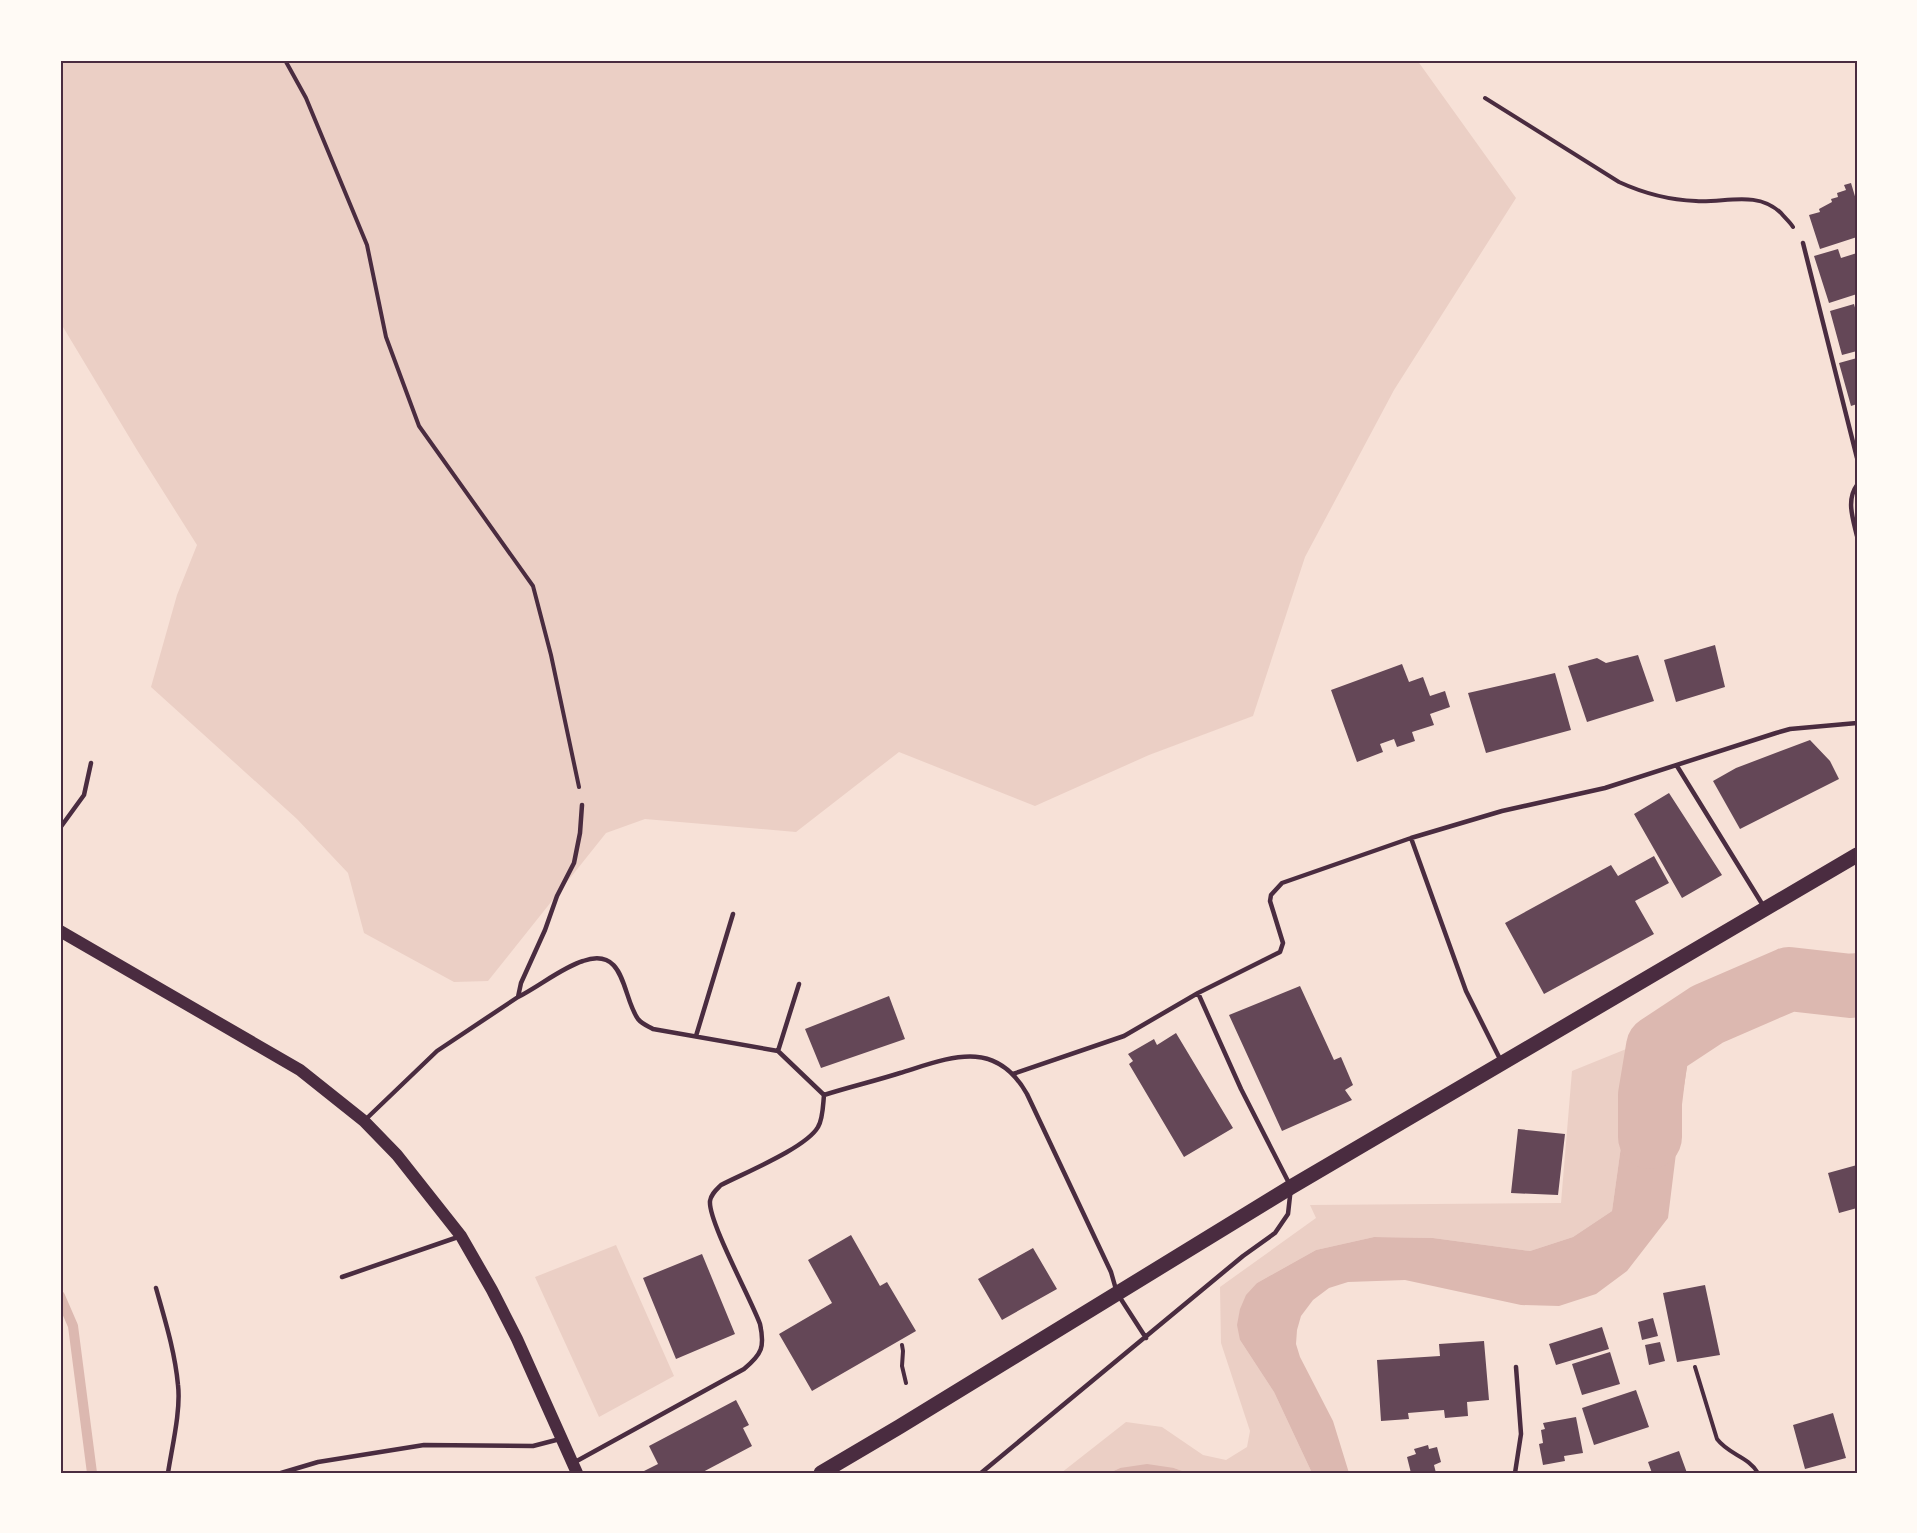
<svg xmlns="http://www.w3.org/2000/svg" width="1917" height="1533" font-family="'DM Sans',sans-serif">
  <style>
    .green { fill: #ebcfc5 }
    .water { fill: #dcb8b0 }
    .lines { fill: none; stroke-linecap: round; stroke-linejoin: round }
    .stream { stroke: #dcb8b0; stroke-width: 10 }
    .river { stroke: #dcb8b0; stroke-width: 64 }
    .building { fill: #644757 }
    .path { stroke: #4a2c40; stroke-width: 4 }
    .service { stroke: #4a2c40; stroke-width: 4.5 }
    .secondary { stroke: #4a2c40; stroke-width: 12 }
    .primary { stroke: #4a2c40; stroke-width: 15 }
    .neatline { fill: none; stroke: #4a2c40; stroke-width: 2 }
  </style>
  <rect width="100%" height="100%" fill="#f7e1d7"/>
  <path class="green" d="M60,60h1357l99,138 -122,192 -89,167 -52,159 -104,39 -114,51 -136,-54 -103,80 -151,-13 -39,14 -118,148 -34,1 -90,-49 -16,-60 -51,-54 -146,-132 26,-92 20,-50 -60,-95 -77,-128z
    M1641,1043l-12,46 -17,122 -39,26 -43,14 -97,-13 -59,-1 -58,13 -59,33 -17,57 34,52 38,81h-124l-14,-5h-54l-11,5h-48l65,-51 36,5 41,28 23,5 21,-13 3,-16 -29,-88 -1,-56 96,-69 -6,-13 251,-2 11,-132z
    M616,1245l58,131 -75,41 -64,-140z"/>
  <path class="water" d="M1641,1043l47,13 -20,162 -41,53 -31,23 -37,12 -38,-1 -116,-25 -57,2 -19,6 -16,12 -12,16 -4,14 -1,14 4,13 33,64 16,52h-37l-38,-81 -34,-52 -3,-15 3,-16 6,-14 11,-12 59,-33 58,-13 59,1 97,13 43,-14 39,-26 17,-122z
    M1147,1464l27,4 14,5h-79l11,-5z"/>
  <g class="lines">
    <path class="stream" d="M60,1296l13,30 19,147"/>
    <path class="river" d="M1650,1137v-42l8,-48 50,-33 81,-35 62,7 6,-1"/>
  </g>
  <path class="building" d="M1851,183l6,20v34l-37,12 -11,-34 11,-3 -1,-3 13,-7 -1,-3 7,-2 -1,-4 9,-3 -2,-5z
    M1838,249l3,9 16,-5v41l-28,9 -15,-47z
    M1854,304l3,11v36l-15,4 -12,-44z
    M1857,358v46l-6,2 -12,-43z
    M1715,645l10,42 -49,15 -12,-42z
    M1638,655l16,46 -67,21 -19,-56 29,-8 9,5z
    M1402,664l7,18 14,-5 7,19 15,-5 5,16 -20,7 4,11 -22,7 3,9 -18,6 -3,-8 -14,5 3,8 -26,10 -26,-72z
    M1555,673l16,57 -85,23 -18,-60z
    M1810,740l20,21 9,18 -99,50 -27,-48 23,-13z
    M1669,793l53,82 -40,23 -48,-84z
    M1654,856l15,27 -34,18 19,33 -110,60 -39,-71 106,-58 7,11z
    M1300,986l34,74 7,-3 12,28 -8,5 7,10 -70,31 -53,-116z
    M889,996l16,43 -84,29 -16,-39z
    M1176,1033l57,95 -49,29 -55,-93 4,-3 -5,-7 26,-15 3,6z
    M1518,1129l47,5 -7,61 -47,-2z
    M1857,1165v43l-18,5 -11,-40z
    M851,1235l29,51 7,-4 29,49 -104,60 -33,-57 53,-31 -24,-43z
    M1033,1248l24,41 -55,31 -24,-41z
    M702,1254l33,80 -59,25 -33,-81z
    M1705,1285l15,70 -43,7 -14,-69z
    M1653,1318l5,18 -16,4 -4,-18z
    M1602,1327l7,22 -53,16 -7,-21z
    M1484,1341l5,59 -22,2 1,14 -23,2 -1,-8 -36,3 1,6 -28,2 -4,-61 63,-4 -1,-12z
    M1660,1342l5,19 -16,4 -4,-20z
    M1610,1352l10,32 -38,11 -10,-31z
    M1636,1390l13,37 -55,18 -12,-37z
    M736,1400l13,25 -6,3 9,18 -51,27h-61l18,-9 -9,-18z
    M1833,1413l13,45 -41,11 -12,-44z
    M1576,1417l7,36 -19,3 1,5 -22,4 -4,-21 4,-1 -2,-13 4,-1 -2,-6z
    M1428,1445l1,4 8,-2 4,15 -7,3 2,8h-25l-4,-16 9,-3 -2,-5z
    M1679,1451l8,22h-35l-4,-11z"/>
  <g class="lines">
    <path class="path" d="M285,60l21,38 61,147 19,92 33,89 114,160 18,69 28,132
      M1485,98l134,84c24,11 50,18 77,19 29,2 61,-11 85,12 4,5 9,9 12,14
      M902,1345l1,6 -1,15 4,17
      M1695,1367l22,72c12,16 31,17 41,34"/>
    <path class="service" d="M1803,243l54,215
      M1857,485c-11,15 -4,34 0,51
      M1677,766l87,141
      M60,828l24,-33 7,-32
      M1411,838l55,153 35,70
      M518,997c20,-10 45,-30 65,-36 43,-15 39,36 55,58 4,5 10,7 15,10l125,22 46,44c-1,10 -1,24 -6,32 -12,21 -74,46 -97,58 -5,5 -10,9 -11,16 -2,20 41,98 50,123 5,23 2,30 -16,45l-169,93
      M696,1036l37,-122
      M778,1051l21,-67
      M1013,1074l111,-38 74,-43 82,-41 3,-9 -13,-42 1,-6 11,-12 129,-45 91,-27 103,-23 171,-55 14,-4 67,-6
      M824,1095c25,-8 51,-14 76,-22 49,-15 95,-36 127,21l84,178 6,21 29,45
      M365,1120l72,-69 81,-54 3,-14 24,-53 12,-34 17,-33 6,-30 2,-28
      M342,1277l116,-40
      M156,1288c9,32 19,64 22,97 3,25 -6,62 -10,88
      M281,1473l37,-11 106,-17 109,1 27,-7
      M981,1473l262,-217 32,-23 13,-19 3,-27 -50,-98 -43,-96
      M1515,1473l6,-39 -5,-67"/>
    <path class="secondary" d="M60,931l240,139 64,51 33,34 64,81 31,54 25,49 60,134"/>
    <path class="primary" d="M821,1473l78,-46 392,-240 566,-332"/>
  </g>
  <rect width="1917" height="1533" fill="none" stroke="#fffaf5" stroke-width="123"/>
  <rect x="62" y="62" width="1794" height="1410" class="neatline"/>
</svg>
